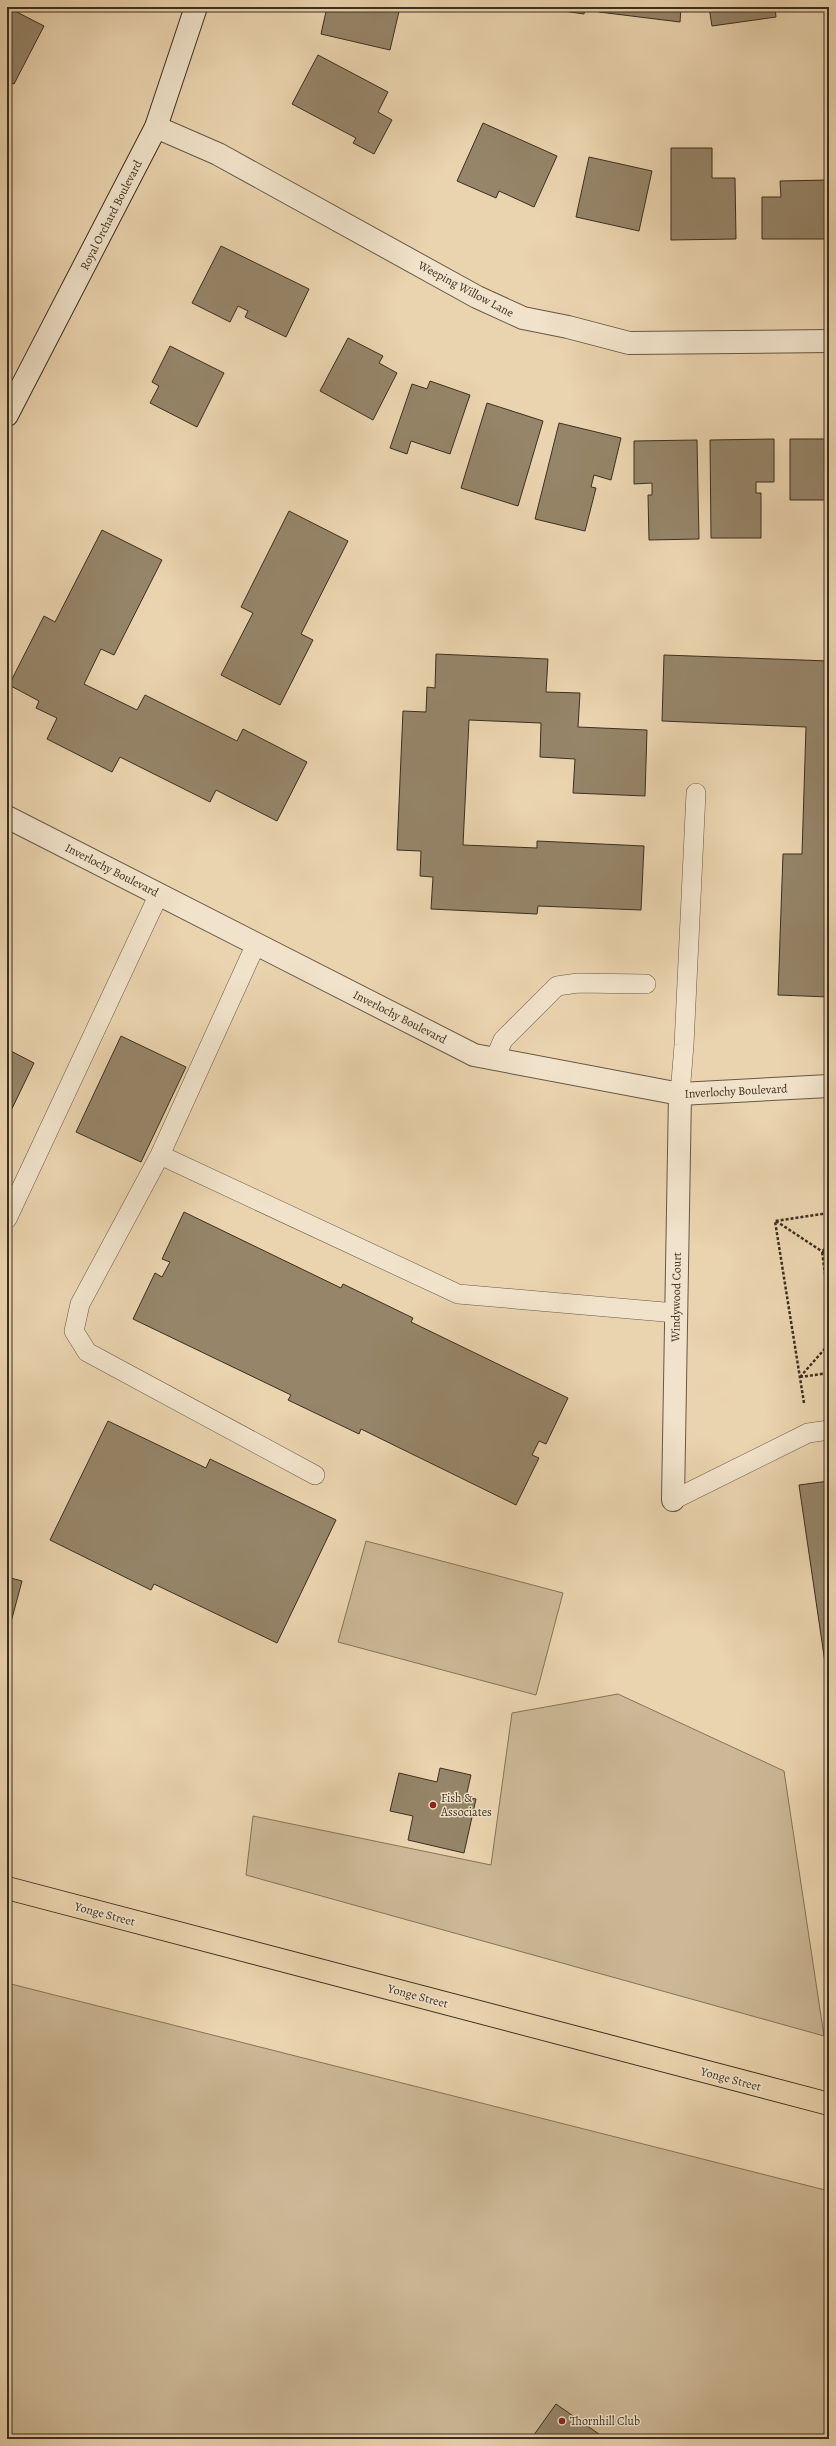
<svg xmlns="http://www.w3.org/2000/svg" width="836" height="2446" font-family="Alegreya,serif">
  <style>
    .green { fill: #ccb896; stroke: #84745a }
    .building { fill: #968569; stroke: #3c2f1e }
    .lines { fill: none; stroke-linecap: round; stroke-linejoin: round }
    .lane-casing { stroke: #685842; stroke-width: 20 }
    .street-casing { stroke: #685842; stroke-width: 24 }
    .secondary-casing { stroke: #3c2f1e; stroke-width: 24 }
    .primary-casing { stroke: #3c2f1e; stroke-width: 24 }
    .path { stroke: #3c2f1e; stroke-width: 2.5; stroke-dasharray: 3 2; stroke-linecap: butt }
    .lane { stroke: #f1e3cb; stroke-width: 19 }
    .street { stroke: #f1e3cb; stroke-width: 22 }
    .secondary { stroke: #f1e3cb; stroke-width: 22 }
    .primary { stroke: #ead4af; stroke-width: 22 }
    .poi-dot { fill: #8f2418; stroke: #f1e3cb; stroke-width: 1.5 }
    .labels { text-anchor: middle; stroke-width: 3; stroke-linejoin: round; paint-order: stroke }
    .street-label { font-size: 12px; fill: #3c2f1e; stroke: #f1e3cb }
    .poi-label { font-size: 12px; fill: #3c2f1e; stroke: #f1e3cb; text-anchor: start }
  </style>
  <rect width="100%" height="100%" fill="#ead4af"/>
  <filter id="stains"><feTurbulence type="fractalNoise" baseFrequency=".005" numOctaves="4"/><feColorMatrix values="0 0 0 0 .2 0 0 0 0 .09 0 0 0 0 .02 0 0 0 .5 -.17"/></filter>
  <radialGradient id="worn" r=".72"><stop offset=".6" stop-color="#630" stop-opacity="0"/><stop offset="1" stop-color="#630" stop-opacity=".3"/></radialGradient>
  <path class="green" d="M366,1541l197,52 -27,102 -198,-53z
    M618,1694l166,77 40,265 -578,-161 7,-59 238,49 21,-152z
    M7,1983l822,208v248h-822z"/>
  <path class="building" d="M7,7l37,19 -30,58 -7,-3z
    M327,7h73l-10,43 -69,-16z
    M550,7h35l-1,7 -34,-5z
    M600,7h81l-1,15 -81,-10z
    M709,7h66l1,10 -64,9z
    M318,55l70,37 -10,20 14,8 -18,34 -21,-11 3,-5 -64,-34z
    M483,123l74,33 -23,51 -35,-16 -3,7 -39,-17z
    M671,148h41v30h23l1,61 -65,1z
    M589,157l63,14 -13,60 -63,-14z
    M829,180v59h-67v-42h19l-1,-16z
    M221,246l88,43 -23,48 -41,-20 3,-6 -10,-5 -8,16 -38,-19z
    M348,338l35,18 -4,7 18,10 -24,47 -53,-29z
    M170,346l54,27 -27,54 -47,-24 9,-17 -7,-4z
    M430,381l40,14 -20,59 -39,-13 -4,13 -17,-6 22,-64 15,5z
    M487,403l56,18 -25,85 -57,-18z
    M559,423l62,15 -10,42 -17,-5 -3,12 5,1 -11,43 -50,-12z
    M774,439v43h-18v11h5v45h-50l-1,-98z
    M790,439h39v61h-39z
    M697,440l2,99 -50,1 -1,-45h4v-12l-18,1v-43z
    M289,511l59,30 -47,93 12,6 -33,65 -59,-30 32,-62 -12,-6z
    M102,530l60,30 -48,95 -13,-6 -17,35 53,26 8,-15 92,46 6,-12 64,33 -30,59 -61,-31 -6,12 -90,-45 -8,15 -65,-33 10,-21 -21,-10 3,-7 -30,-16 35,-69 11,6z
    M436,654l112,5 -2,33 34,1 -2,34 69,3 -2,66 -72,-3 2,-34 -35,-2 1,-34 -72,-3 -6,125 74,3v-7l107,5 -3,64 -103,-4 -1,8 -106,-5 2,-32 -13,-1 1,-25 -24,-1 6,-139 23,1 1,-25 8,1z
    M664,655l165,6v336l-51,-2 5,-141h19l4,-127 -144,-6z
    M121,1036l65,31 -45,95 -65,-30z
    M7,1049l27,14 -27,56z
    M184,1212l157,76 2,-4 70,34 -2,4 157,76 -22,46 -7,-3 -7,14 7,3 -23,47 -155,-76 -2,5 -71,-34 3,-5 -158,-76 22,-46 7,4 8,-15 -8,-3z
    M108,1421l98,47 4,-9 126,61 -59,123 -123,-59 -3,6 -101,-50z
    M829,1481v209l-30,-205z
    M7,1577l15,4 -15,56z
    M440,1768l31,7 -5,22 10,2 -12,54 -56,-13 5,-24 -23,-5 9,-38 38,9z
    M556,2404l50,35h-75z"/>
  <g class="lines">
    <g class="lane-casing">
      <path id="lane" d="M256,944l-96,211 -80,149 -6,27 13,21 228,123
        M495,1059l8,-19 54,-54 21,-3 68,1
        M680,1094l4,-49 12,-252
        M160,1155l298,139 218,19
        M7,1219l152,-325
        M673,1500l135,-67 21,-3"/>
    </g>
    <g class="street-casing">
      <path id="street" d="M156,127l62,27 259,143 46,21 45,9 61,16 200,-2
        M7,817l467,238 206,39 149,-8
        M673,1500l7,-406"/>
    </g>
    <g class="secondary-casing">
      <path id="secondary" d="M7,415l149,-288 40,-120"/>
    </g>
    <g class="primary-casing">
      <path id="primary" d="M7,1888l822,216"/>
    </g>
    <path class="path" d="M776,1221l53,35
      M829,1246l-7,5 7,54
      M800,1377l29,-33
      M800,1377l29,-4
      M804,1403l-29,-182 54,-8"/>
    <use href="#lane" class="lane"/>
    <use href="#street" class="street"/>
    <use href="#secondary" class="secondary"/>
    <use href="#primary" class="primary"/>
  </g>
  <g class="poi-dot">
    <circle cx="433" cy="1805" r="4"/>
    <circle cx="562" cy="2421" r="4"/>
  </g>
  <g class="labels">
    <g class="street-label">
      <text transform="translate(111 215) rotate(-63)" y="4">Royal Orchard Boulevard</text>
      <text transform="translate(466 289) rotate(28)" y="4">Weeping Willow Lane</text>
      <text transform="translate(112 870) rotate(27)" y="4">Inverlochy Boulevard</text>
      <text transform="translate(400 1017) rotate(27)" y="4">Inverlochy Boulevard</text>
      <text transform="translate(736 1091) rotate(-3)" y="4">Inverlochy Boulevard</text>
      <text transform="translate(676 1297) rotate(-89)" y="4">Windywood Court</text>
      <text transform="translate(105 1914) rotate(15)" y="4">Yonge Street</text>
      <text transform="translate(418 1996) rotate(15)" y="4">Yonge Street</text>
      <text transform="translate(731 2079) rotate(15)" y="4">Yonge Street</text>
    </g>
    <g class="poi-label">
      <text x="441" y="1802">Fish &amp;<tspan x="441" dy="14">Associates</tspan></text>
      <text x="570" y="2425">Thornhill Club</text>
    </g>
  </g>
  <rect width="836" height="2446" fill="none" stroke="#ead4af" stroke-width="24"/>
  <rect x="8" y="8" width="820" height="2430" fill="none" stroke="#3c2f1e" stroke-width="2"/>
  <rect x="12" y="12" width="812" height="2422" fill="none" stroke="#3c2f1e"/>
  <rect width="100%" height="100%" filter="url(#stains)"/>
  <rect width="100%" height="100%" fill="url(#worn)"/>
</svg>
